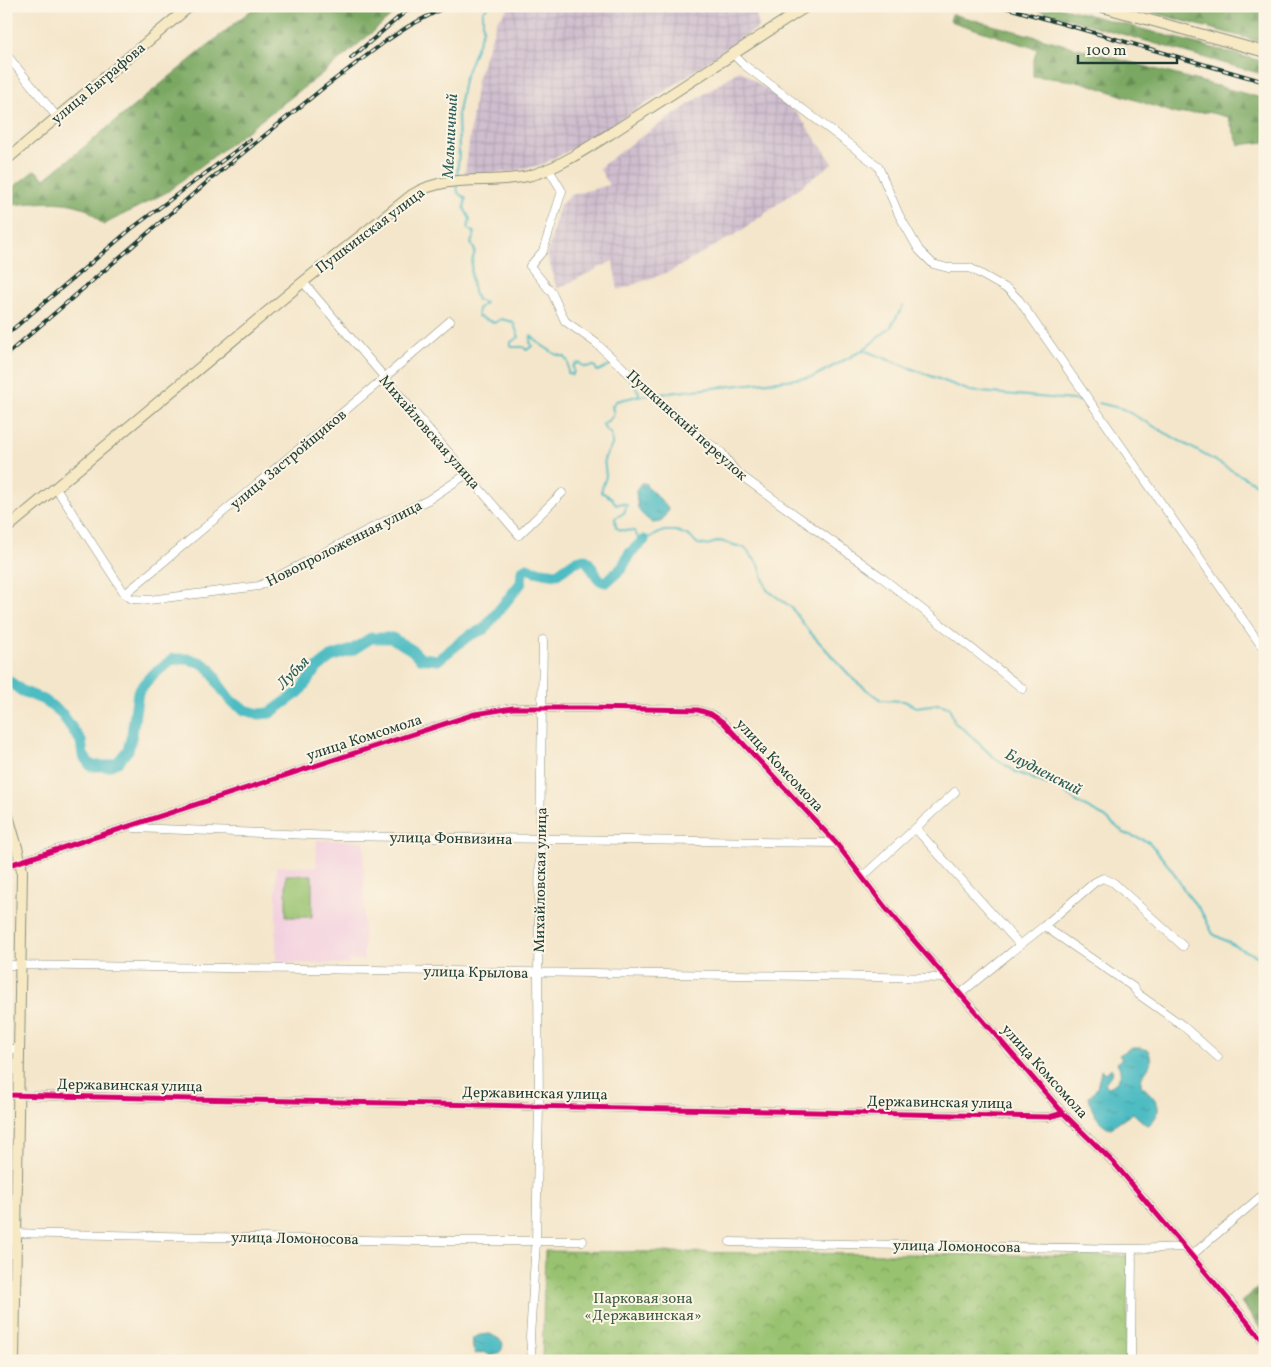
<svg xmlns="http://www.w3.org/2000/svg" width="1271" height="1367" font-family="Vollkorn,serif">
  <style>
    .built { fill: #f3cfdf }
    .industrial { fill: url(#industrial-grid) }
    .forest { fill: url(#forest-firs); stroke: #4c724b }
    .park { fill: url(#park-crowns); stroke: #5c8052 }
    .pitch { fill: #98c26f; stroke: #5c8052 }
    .water { fill: url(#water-ripples); stroke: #367c7c }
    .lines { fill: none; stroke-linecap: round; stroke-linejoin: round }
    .stream { stroke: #4ebcc3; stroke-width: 2 }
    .river { stroke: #4ebcc3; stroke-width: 11 }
    .street-casing { stroke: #8a9280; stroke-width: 9 }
    .secondary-casing { stroke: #8a9280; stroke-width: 12 }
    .street { stroke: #fff; stroke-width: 8 }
    .secondary { stroke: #f7e9c3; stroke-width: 10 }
    .rail-casing { stroke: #1f3d34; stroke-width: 4 }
    .rail { stroke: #fcf5e5; stroke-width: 2; stroke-dasharray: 5.5; stroke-linecap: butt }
    .cycleway-casing { stroke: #fcf5e5; stroke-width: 8 }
    .cycleway { stroke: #d6006c; stroke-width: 5 }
    .labels { text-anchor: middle; stroke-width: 4; stroke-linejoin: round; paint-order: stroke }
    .street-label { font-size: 15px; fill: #1f3d34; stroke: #fcf5e5 }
    .park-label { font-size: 15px; fill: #3d5e43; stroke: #fcf5e5 }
    .water-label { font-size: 16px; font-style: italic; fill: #2b5d58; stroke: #fcf5e5 }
  </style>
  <defs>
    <pattern id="industrial-grid" width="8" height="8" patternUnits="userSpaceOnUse" patternTransform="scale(1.25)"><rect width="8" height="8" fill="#cfbdce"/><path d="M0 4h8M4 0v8" fill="none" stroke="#b1a3b2"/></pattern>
    <pattern id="forest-firs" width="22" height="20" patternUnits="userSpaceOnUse" patternTransform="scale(1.25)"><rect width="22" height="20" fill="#7aa862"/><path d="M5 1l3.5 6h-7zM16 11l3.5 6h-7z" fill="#638a52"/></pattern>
    <pattern id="park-crowns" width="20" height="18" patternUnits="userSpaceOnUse" patternTransform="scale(1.25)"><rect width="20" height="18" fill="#98c26f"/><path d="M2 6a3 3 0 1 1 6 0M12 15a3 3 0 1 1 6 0" fill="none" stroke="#7b9f5c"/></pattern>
    <pattern id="water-ripples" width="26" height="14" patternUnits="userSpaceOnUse" patternTransform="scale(1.25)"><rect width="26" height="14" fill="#4ebcc3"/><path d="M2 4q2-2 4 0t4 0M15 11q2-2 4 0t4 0" fill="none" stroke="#409a9f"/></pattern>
  </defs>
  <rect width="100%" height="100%" fill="#fcf5e5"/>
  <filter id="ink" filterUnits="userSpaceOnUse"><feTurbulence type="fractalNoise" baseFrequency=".02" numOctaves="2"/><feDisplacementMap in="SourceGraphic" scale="10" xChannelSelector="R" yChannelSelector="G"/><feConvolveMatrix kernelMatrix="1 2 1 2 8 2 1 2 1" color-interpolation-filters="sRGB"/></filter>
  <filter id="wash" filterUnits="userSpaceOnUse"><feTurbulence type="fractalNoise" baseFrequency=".0096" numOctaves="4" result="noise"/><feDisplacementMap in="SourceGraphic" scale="20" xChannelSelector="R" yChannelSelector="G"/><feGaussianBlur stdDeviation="1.12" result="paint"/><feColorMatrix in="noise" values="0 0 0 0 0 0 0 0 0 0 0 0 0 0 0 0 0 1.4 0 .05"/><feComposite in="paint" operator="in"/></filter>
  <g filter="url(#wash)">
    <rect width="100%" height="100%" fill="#f4e6cb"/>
    <path class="built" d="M317,840l47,1v119h-15v4l-73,-1v-97l40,1z"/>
    <path class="industrial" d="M511,6h243l5,21 -103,70 -74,47 -39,20 -32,8 -46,2 12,-94 20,-59z
      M740,70l57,43 36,50 -92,68 -70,40 -53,19 -5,-29 -56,28 -10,-35 13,-49 11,-10 38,-10 -10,-17 30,-23z"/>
    <path class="forest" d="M256,6h147l-67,57 -169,129 -64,33c-5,-5 -9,-10 -14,-14 -19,-13 -55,-8 -77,-6l-6,19v-31l29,-23 10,9z
      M1024,6h32l209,56v13z
      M1128,6h137v37z
      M952,14l313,85v43l-26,3 -11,-28 -21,-5 -30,2 -95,-32 -49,-6v-13l4,-14 -87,-28z
      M1265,1282v53l-24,-33z"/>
    <path class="park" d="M545,1251l583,5 -1,105h-585z"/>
    <path class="pitch" d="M286,875h26v42h-26z"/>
    <path class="water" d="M641,483h4c7,10 17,16 24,26l-8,13 -8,1c-17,-12 -15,-13 -17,-32z
      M1131,1048h10l7,2c9,19 -8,19 -7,35 14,13 26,23 8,40l-4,-1 -12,-11 -22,15c-12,-2 -21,-20 -22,-31l8,-9 4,-18 5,3 5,-5 2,4 -8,11 3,4c11,-3 16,-14 9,-24l5,-4 -3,-4z
      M490,1334l9,5 4,5c-1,9 -5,10 -12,12l-7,-4 -8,2c-4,-5 -4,-9 -3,-16l7,-3z"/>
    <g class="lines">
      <path class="stream" d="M457,177l2,-26 -1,-39 6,-32 19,-50v-19l6,-5
        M457,184l1,9 8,5 -2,10 6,11 -2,10 7,4 -4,10 4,8c-6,17 -5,32 2,49l8,3 -7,6v7c6,4 12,4 16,7l7,-4 12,3 6,15 -8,5v5h12l4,3 5,-4 -2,-4 1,-6 9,8 15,10 10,3 3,5v11l4,2 2,-4 -1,-4 2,-3 5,-1 4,4 11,-1 2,5c6,-1 11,-7 18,-7
        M863,350l27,-22 13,-22
        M630,380l9,12 -1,4 -22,5 -4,5 2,8 -4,5 -7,5 2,5 6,5 1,7v4l-8,14 2,17 -5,16 11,6 4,7 6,-2 5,2 -3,8 -9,5 1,9 4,3 14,1 5,8 5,1 20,-9h12l13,5 9,8 9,1 13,-4 25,7 14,17 8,25 24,17 17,23 47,51 26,19 23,1 12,6 23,-3 10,3 6,16 11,8 26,25 24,16 45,18 17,13 27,14 19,16 25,9 23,28 14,23 15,18 12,23 34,18 18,7
        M659,394l154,-17 50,-27 107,41 114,10
        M639,396l10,-1
        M1099,403l24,6 142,80"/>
      <path class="river" d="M6,679l16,12 22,9 18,14 19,27 2,14 8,11h17l10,-4 10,-12 4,-16 6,-42 12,-15 23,-18h16l13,4 9,7 8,15 12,16 14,9 14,4 11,-1 29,-21 17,-23 15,-12 21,-7 19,-12h21l20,12 8,8 18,2 30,-24 16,-7 37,-46 1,-12 5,-3 7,3 23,3 17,-12 10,-3c11,7 9,21 22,23l16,-14 7,-14 15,-14"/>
    </g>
  </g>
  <g filter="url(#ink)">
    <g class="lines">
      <g class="street-casing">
        <path id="street" d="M6,54l51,63
          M733,54l10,10 135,102 21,49 20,35 14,14 15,4h22l39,22 10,10 246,351
          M548,168l14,23 -19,60 -13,15 22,27 13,28 31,22 85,79 41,31 14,19 144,104 143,113
          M303,282l216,253 43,-42
          M56,488l69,106 7,5 17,1 110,-14 136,-70 33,-16 39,-26
          M125,594l259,-216 66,-57
          M134,828l200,8 502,7
          M916,829l104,116 24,-19 89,61 5,7 44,31 36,32
          M6,866l469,-152 38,-6h74l111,2 13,4 12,8 113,121 49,64 178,206 51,50 151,180
          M862,877l93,-85
          M1044,926l51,-44 8,-4 11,5 69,63
          M6,965l940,13
          M960,994l60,-49
          M6,1049h13
          M6,1095l1043,22 14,-4
          M6,1233l410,8h167
          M730,1242l402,7 53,-2
          M1192,1255l73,-62
          M532,1361l-2,-24 6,-95 3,-136 -1,-133 5,-333
          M1131,1361l1,-112"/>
      </g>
      <g class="secondary-casing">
        <path id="secondary" d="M1099,6l166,46
          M6,160l184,-154
          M6,529l297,-247 109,-87c36,-23 77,-10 116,-19 29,-7 57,-27 82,-42l197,-128
          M6,809l12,42 4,20 -8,490"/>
      </g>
      <use href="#street" class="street"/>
      <use href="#secondary" class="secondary"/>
      <g class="rail-casing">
        <path id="rail" d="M1001,6l264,76
          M351,58l61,-52
          M6,335l125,-106 119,-89
          M6,355l200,-172 116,-94 64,-48 23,-15 38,-20"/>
      </g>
      <use href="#rail" class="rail"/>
      <g class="cycleway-casing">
        <path id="cycleway" d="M6,866l469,-152 38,-6h74l111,2 13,4 12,8 113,121 49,64 178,206 51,50 151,180
          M6,1095l1043,22 14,-4"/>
      </g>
      <use href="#cycleway" class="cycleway"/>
    </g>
  </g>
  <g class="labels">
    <g class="street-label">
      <text transform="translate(98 83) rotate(-40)" y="5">улица Евграфова</text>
      <text transform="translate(370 230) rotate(-37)" y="5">Пушкинская улица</text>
      <text transform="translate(687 425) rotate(42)" y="5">Пушкинский переулок</text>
      <text transform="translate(430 432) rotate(49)" y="5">Михайловская улица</text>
      <text transform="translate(288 459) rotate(-40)" y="5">улица Застройщиков</text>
      <text transform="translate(344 543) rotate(-27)" y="5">Новопроложенная улица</text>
      <text transform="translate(364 737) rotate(-18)" y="5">улица Комсомола</text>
      <text transform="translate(780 765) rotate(47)" y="5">улица Комсомола</text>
      <text transform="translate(451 838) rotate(1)" y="5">улица Фонвизина</text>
      <text transform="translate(540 880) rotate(-89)" y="5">Михайловская улица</text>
      <text transform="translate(476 972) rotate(1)" y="5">улица Крылова</text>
      <text transform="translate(1045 1071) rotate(48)" y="5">улица Комсомола</text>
      <text transform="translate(130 1085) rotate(1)" y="5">Державинская улица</text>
      <text transform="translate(535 1093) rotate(1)" y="5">Державинская улица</text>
      <text transform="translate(940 1102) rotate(1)" y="5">Державинская улица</text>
      <text transform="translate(295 1238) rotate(1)" y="5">улица Ломоносова</text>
      <text transform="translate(957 1246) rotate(1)" y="5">улица Ломоносова</text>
    </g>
    <g class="park-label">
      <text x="643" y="1303">Парковая зона<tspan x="643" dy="17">«Державинская»</tspan></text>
    </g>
    <g class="water-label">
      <text transform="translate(449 136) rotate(-87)" y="6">Мельничный</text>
      <text transform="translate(292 672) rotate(-46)" y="6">Лубья</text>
      <text transform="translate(1044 771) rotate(27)" y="6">Блудненский</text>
    </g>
  </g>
  <rect width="1271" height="1367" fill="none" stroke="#fcf5e5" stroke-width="25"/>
  <path d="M1078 55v8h99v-8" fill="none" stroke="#1f3d34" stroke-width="2.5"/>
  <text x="1086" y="55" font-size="15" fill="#1f3d34" stroke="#fcf5e5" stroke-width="4" paint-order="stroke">100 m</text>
</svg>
